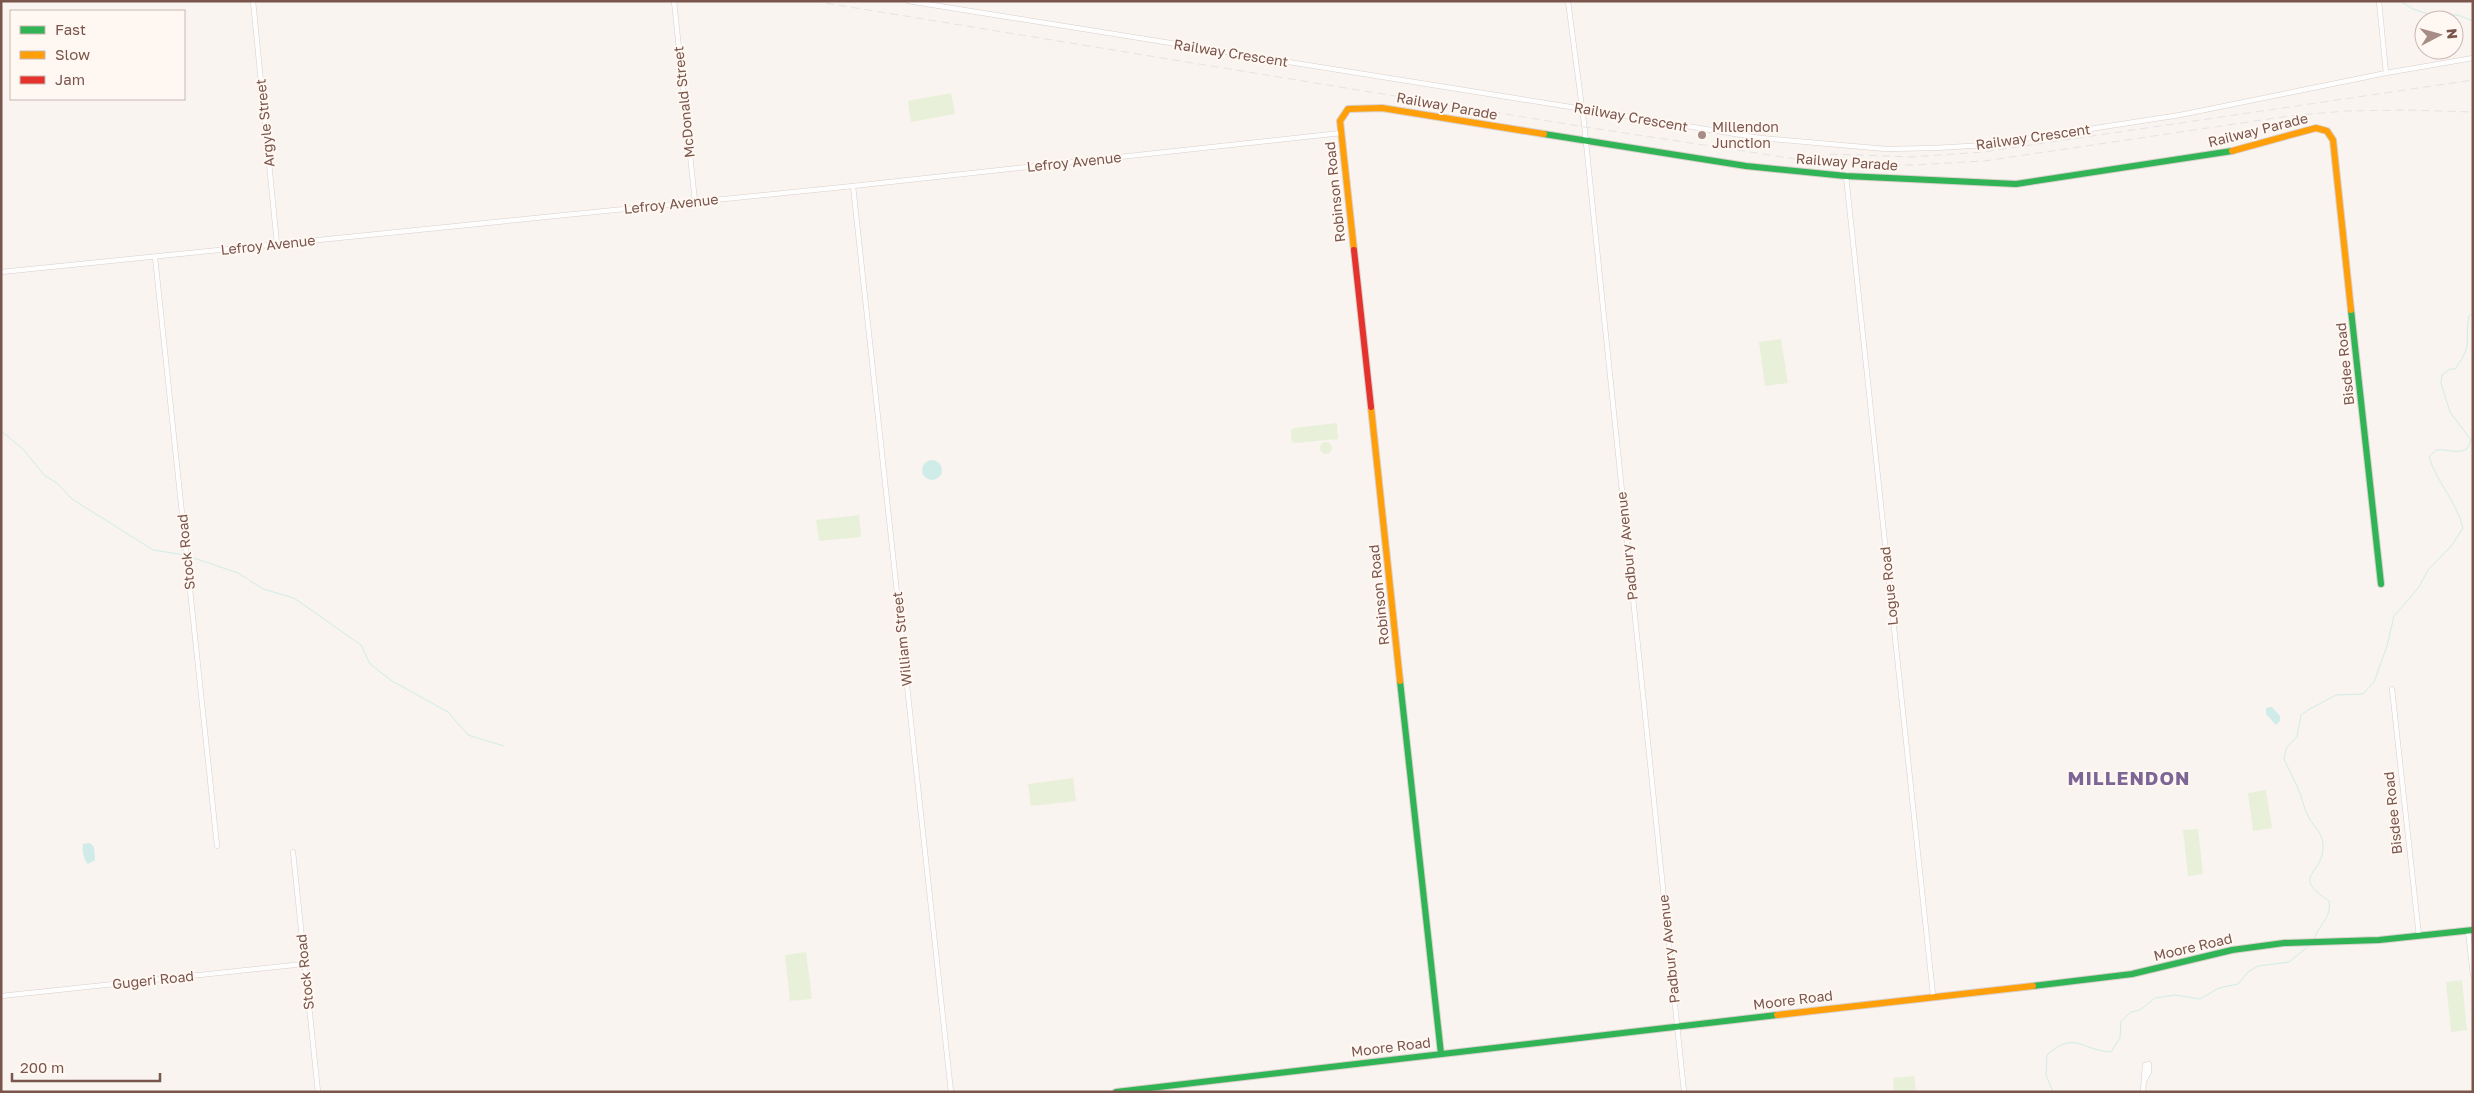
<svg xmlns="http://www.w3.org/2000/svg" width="2474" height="1093" font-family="'Golos Text',sans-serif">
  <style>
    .green { fill: #e9f0da }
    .water { fill: #d0ece9 }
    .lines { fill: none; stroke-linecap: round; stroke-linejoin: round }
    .stream { stroke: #d0ece9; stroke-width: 1 }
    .street-casing { stroke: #d8cfcc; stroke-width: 5.5 }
    .fast-casing { stroke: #dad0cc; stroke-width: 8 }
    .slow-casing { stroke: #dad0cc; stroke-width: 8 }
    .jam-casing { stroke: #dad0cc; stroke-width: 8 }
    .street { stroke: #fefdfd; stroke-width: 4.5 }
    .fast { stroke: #30b455; stroke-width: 6 }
    .slow { stroke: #ff9f0a; stroke-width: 6 }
    .jam { stroke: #e5322d; stroke-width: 6 }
    .rail { stroke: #e5e3e6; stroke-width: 1; stroke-dasharray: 8 5; stroke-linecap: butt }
    .poi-dot { fill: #a68d85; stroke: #fff8f2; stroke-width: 2 }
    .labels { text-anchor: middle; stroke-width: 4; stroke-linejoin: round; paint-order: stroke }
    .street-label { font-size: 14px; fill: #7a554c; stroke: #fff8f2 }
    .poi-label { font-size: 14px; fill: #7a554c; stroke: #fff8f2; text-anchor: start }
    .district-label { font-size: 19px; font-weight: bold; letter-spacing: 1px; fill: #7d6595; stroke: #fff8f2 }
  </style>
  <rect width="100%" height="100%" fill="#f9f4ef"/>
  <path class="green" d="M951,93l4,21 -44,8 -3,-21z
    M1781,339l7,44 -23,3 -6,-44z
    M1337,423l1,16 -44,4 -3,-3v-10l3,-2z
    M1320 448a6 6 0 1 1 12 0a6 6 0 1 1-12 0Z
    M859,515l2,22 -42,4 -3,-21z
    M1073,778l3,23 -45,5 -3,-22z
    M2266,790l6,38 -19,3 -5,-38z
    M2198,829l5,45 -15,2 -5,-46z
    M806,952l6,47 -22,2 -5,-46z
    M2462,980l5,50 -16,2 -5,-50z
    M1914,1076l2,16h-22l-1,-14z"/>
  <path class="water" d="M922 470a10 10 0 1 1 20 0a10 10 0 1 1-20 0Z
    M2272,707l8,9v5l-4,4 -10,-11v-6z
    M90,843l4,4 1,13 -7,4c-5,-5 -6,-14 -5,-20z"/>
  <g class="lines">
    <path class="stream" d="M2400,1l13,8 18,6h27l15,6
      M2473,231v7
      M1,431l22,18 21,26 13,8 15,16 81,51 32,5
      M188,556l50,17 25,16 31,9 67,47 9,19 22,17 56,31 20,23 36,11
      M2314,939c5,-14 18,-22 15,-38 -40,-27 -5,-25 -6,-56 0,-11 -9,-18 -14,-27 -5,-9 -7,-21 -12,-32 -4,-9 -9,-18 -13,-27l2,-10 11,-13 4,-21 7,-5 28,-15 27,-1 11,-12 13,-36 7,-30 25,-29 9,-17 24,-25 11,-17c-6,-26 -27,-47 -34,-71l7,-7c12,-1 20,4 31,-1l4,-9 -21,-28 -9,-29 1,-8 8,-6h5c19,-26 9,-25 14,-53l4,-2
      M2053,1092l-7,-17 1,-20c28,-25 33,-5 64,-3l9,-14 1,-17 10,-9 9,-2 15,-12 20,-3 25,4 19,-11 19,-4 10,-12 10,-6 31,-4 22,-18"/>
    <g class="street-casing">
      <path id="street" d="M253,1l24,243
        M674,1l21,201
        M908,1l675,108 177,29 126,11 49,-1 51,-3 194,-30 206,-42 87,-15
        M1568,1l16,122 100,969
        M2379,1l7,72
        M1846,176l87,819
        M853,186l98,906
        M155,257l62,589
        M1,272l852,-86 488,-53
        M2392,689l27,247
        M293,852l25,240
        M2468,931l5,44
        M1,996l303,-32
        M2143,1092l2,-27 4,-1v8l-5,9"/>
    </g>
    <g class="fast-casing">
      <path id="fast" d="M1544,134l202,32 100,10 170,8 216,-33
        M2351,310l30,274
        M1400,681l41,373
        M2033,986l99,-12 100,-24 52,-7 95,-3 94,-10
        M1116,1092l661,-77"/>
    </g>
    <g class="slow-casing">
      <path id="slow" d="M2232,151l84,-23 11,3 6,9 18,170
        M1354,250l-14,-129 8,-12 34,-1 162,26
        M1371,407l29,274
        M1777,1015l256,-29"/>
    </g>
    <g class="jam-casing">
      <path id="jam" d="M1354,250l17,157"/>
    </g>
    <use href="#street" class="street"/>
    <use href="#fast" class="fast"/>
    <use href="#slow" class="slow"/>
    <use href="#jam" class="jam"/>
    <path class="rail" d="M813,1l772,126 218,33 56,4 54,1 71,-4 305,-45 57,-5 60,-1 67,2
      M1830,154l82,3 71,-5 490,-72"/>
  </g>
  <circle class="poi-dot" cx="1702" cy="135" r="5"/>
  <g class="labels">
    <g class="street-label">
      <text transform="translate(1231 53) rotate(9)" y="5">Railway Crescent</text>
      <text transform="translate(684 102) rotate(-96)" y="5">McDonald Street</text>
      <text transform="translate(1447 106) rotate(10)" y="5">Railway Parade</text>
      <text transform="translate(1631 117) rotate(10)" y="5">Railway Crescent</text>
      <text transform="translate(265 123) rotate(-96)" y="5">Argyle Street</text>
      <text transform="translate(2258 130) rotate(-14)" y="5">Railway Parade</text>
      <text transform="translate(2033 137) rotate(-8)" y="5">Railway Crescent</text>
      <text transform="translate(1074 162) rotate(-6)" y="5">Lefroy Avenue</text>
      <text transform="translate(1847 162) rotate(4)" y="5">Railway Parade</text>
      <text transform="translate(1335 192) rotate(-96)" y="5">Robinson Road</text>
      <text transform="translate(671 204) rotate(-6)" y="5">Lefroy Avenue</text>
      <text transform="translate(268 245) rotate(-6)" y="5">Lefroy Avenue</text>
      <text transform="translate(2345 364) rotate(-96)" y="5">Bisdee Road</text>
      <text transform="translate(1627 546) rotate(-96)" y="5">Padbury Avenue</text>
      <text transform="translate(186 552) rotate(-96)" y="5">Stock Road</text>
      <text transform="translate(1889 586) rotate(-96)" y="5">Logue Road</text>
      <text transform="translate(1379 595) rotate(-96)" y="5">Robinson Road</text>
      <text transform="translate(902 639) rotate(-96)" y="5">William Street</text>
      <text transform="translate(2393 813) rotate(-96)" y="5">Bisdee Road</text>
      <text transform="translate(2193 947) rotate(-13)" y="5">Moore Road</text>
      <text transform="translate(1669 949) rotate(-96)" y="5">Padbury Avenue</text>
      <text transform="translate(305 972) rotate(-96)" y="5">Stock Road</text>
      <text transform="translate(153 980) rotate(-6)" y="5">Gugeri Road</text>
      <text transform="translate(1793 1000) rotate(-7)" y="5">Moore Road</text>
      <text transform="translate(1391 1047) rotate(-7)" y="5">Moore Road</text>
    </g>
    <g class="poi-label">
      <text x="1712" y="132">Millendon<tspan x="1712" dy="16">Junction</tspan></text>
    </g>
    <g class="district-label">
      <text x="2129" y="785">MILLENDON</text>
    </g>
  </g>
  <rect width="2474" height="1093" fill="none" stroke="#7a554c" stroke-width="5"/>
  <rect x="10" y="10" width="175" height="90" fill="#fff8f2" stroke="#cab7b0"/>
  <rect x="20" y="26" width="25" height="8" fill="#30b455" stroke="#cab7b0"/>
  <text x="55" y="35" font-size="15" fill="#7a554c">Fast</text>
  <rect x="20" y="51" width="25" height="8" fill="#ff9f0a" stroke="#cab7b0"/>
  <text x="55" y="60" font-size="15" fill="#7a554c">Slow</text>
  <rect x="20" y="76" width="25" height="8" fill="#e5322d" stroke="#cab7b0"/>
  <text x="55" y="85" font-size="15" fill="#7a554c">Jam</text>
  <g transform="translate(2439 35) rotate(84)"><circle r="24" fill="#fff8f2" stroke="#cab7b0"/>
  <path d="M0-4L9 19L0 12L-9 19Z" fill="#a68d85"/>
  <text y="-8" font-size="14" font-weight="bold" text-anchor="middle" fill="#7a554c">N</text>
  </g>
  <path d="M12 1073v8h148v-8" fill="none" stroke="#7a554c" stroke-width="2.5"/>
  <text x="20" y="1073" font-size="15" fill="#7a554c" stroke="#fff8f2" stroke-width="4" paint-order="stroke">200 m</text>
</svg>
